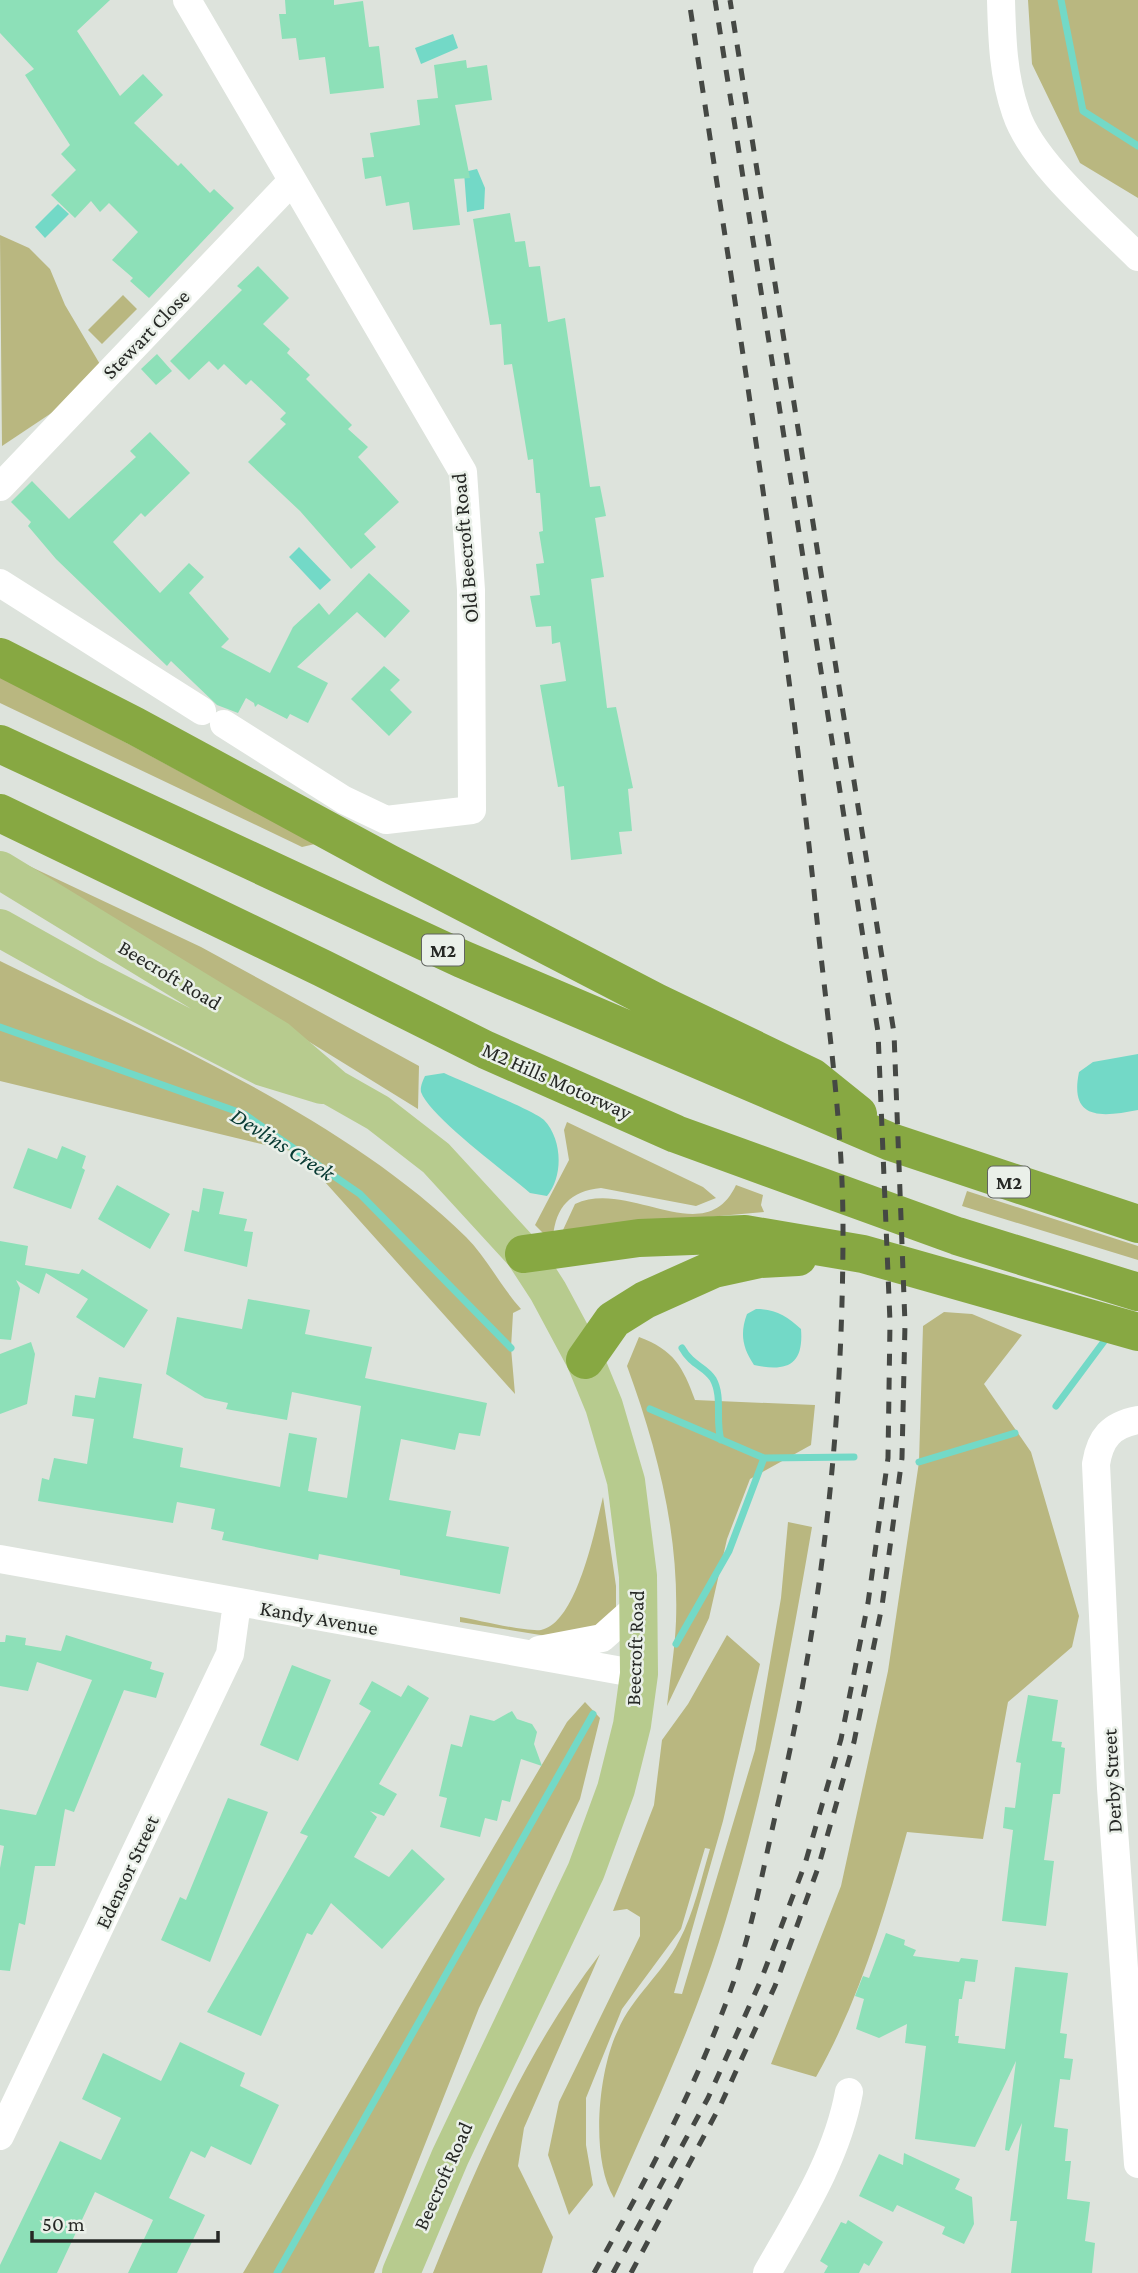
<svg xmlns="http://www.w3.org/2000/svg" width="1138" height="2273" font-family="'Crimson Pro',serif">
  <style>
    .green { fill: #b9b780 }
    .water { fill: #73d9c7 }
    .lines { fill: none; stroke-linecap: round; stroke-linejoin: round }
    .stream { stroke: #73d9c7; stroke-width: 7 }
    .building { fill: #8de0b8 }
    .minor { stroke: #fff; stroke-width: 28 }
    .primary { stroke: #b7cb8e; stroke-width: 38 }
    .motorway { stroke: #87a842; stroke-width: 38 }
    .rail { stroke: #454844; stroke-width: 5; stroke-dasharray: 12 12; stroke-linecap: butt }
    .labels { text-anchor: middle; stroke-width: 5; stroke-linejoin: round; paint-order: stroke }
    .shield { fill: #eaf0e9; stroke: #616460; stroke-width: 2 }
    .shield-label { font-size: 19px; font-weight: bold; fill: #262825 }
    .street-label { font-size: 21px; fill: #262825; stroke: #eaf0e9 }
    .water-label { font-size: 23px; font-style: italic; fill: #073932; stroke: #eaf0e9 }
  </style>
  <rect width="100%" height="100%" fill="#dde3dc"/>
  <path class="green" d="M1028,0h110v198l-58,-35 -48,-99z
    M0,235l29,13 21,21 15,36 39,66 -42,35 -60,40z
    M123,295l14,14 -35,35 -14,-14z
    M0,675l315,169 -13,3 -302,-144z
    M10,857l191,90 218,119 -1,43z
    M0,961c153,75 344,156 466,276 21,21 35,50 55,72l-8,4 -2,35 4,46 -216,-241 -299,-72z
    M567,1122l136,65 13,11 -20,8 -95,-18c-31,3 -45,19 -48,49h-6l-12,-12 34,-65 -5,-30z
    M736,1185l27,10 -2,10 3,7 -201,18 12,-26c54,-26 130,48 161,-19z
    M967,1191l171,55v14l-176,-54z
    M944,1312l28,2 50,21 -38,49 47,68 48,164 -7,31 -64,55 -25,137 -76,-7c-23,84 -48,169 -91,245l-45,-13 70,-178 47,-215 31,-209 4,-136z
    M639,1337c35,13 44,30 56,63l120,5 -4,40 -61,34 -23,60 -18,79 -42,88c3,-28 8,-57 9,-85 3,-89 -19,-173 -49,-255z
    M603,1497l13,89v24l-9,13 -48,15 -99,-16v-5c18,3 66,15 81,13 36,-7 54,-101 62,-133z
    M788,1522l24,5c-24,140 -50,279 -93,415 -28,88 -68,172 -105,256 -24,-40 -16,-127 4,-168 14,-33 45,-57 61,-89 15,-28 22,-62 31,-92l-5,-1 -24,81 -59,80 -36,89v47l7,40 -24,30 -21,-60 11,-53 81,-166v-19l-13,-8 -14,2 41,-106 8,-65 26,-36 39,-69 33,29 -37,157 -49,172 8,1 73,-244 26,-152z
    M585,1702l15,16 -20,81 -101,209 -105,265h-131l324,-551z
    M600,1954l-76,174 -6,38 35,71 -11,36h-109c45,-111 94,-224 167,-319z"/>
  <path class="water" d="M453,34l5,14 -37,16 -6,-16z
    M477,169l8,19 -1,21 -17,3 -3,-40z
    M58,204l11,10 -24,24 -10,-11z
    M299,547l32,33 -11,10 -31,-33z
    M1138,1054v56c-36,7 -69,11 -59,-38l14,-10z
    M444,1073c17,8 91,38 100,47 19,20 19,57 3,76l-17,-3c-23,-20 -100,-76 -109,-101 -1,-5 2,-12 4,-16z
    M756,1309c19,0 31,7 45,20 3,37 -15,43 -47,36 -12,-18 -14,-32 -7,-51z"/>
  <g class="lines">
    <path class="stream" d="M1061,0l22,111 55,35
      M0,1027l244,87 116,80 151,154
      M682,1348c10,18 23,18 31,31 10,18 2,41 8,61
      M1056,1406l52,-70
      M650,1409l114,49 90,-1
      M919,1462l96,-29
      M676,1644l53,-93 35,-93
      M277,2273l316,-559"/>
  </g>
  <path class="building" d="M0,0h110l-33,31 43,65 23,-22 20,21 -29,28 44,43 3,-3 29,30 4,-4 20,19 -85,90 -19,-17 3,-3 -21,-18 26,-28 -29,-29 -9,9 -9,-11 -16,17 -24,-23 25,-25 -15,-16 9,-9 -45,-70 9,-6 -34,-36z
    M285,0h49v5l29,-4 6,46 10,-1 5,42 -54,6 -5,-37 -26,3 -3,-22 -14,1 -3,-25h7z
    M466,60l1,8 20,-3 5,35 -37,5 15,73 -16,1 6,46 -47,5 -4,-28 -23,4 -5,-30 -16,3 -3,-21 12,-1 -4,-24 50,-8 -3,-25 21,-2 -4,-33z
    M510,213l5,29 10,-1 4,26 11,-1 8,56 17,-4 25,169 10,-1 6,30 -11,2 9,59 -13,2 16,129 9,-1 17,81 -5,1 4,42 -13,1 3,22 -51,6 -7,-74 -6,1 -18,-102 26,-4 -6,-39 -8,2 -1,-18 -15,1 -6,-31 10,-1 -4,-31 8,-1 -5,-31 4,-1 -3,-38h-4l-3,-34 -5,1 -16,-96 -8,1 -3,-41 -11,1 -17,-106z
    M258,266l31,32 -26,26 27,25 -3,4 23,22 -4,4 46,46 -4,4 20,18 -10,10 41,45 -35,32 12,13 -25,22 -51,-58 -52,-49 38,-38 -6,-5 6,-6 -35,-33 -5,5 -22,-21 -6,6 -9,-9 -20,19 -19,-19 72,-71 -5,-4z
    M157,354l15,17 -16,14 -15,-16z
    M150,432l40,41 -45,44 -4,-4 -28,29 47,51 29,-30 15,14 -15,16 40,46 -8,8 49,26 23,-46 26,-24 10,12 40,-42 41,38 -25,27 -28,-26 -60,55 31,16 -20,40 -18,-9 -3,5 -29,-15 -3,3 -1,-4 -8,-5 -8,15 -21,-8 -46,-44 -4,5 -111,-107 -28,-33 3,-4 -20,-20 21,-21 37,38 67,-62 -6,-6z
    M384,666l16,14 -10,10 22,22 -23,24 -38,-37z
    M62,1146l24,10 -4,12 3,2 -14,39 -58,-21 15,-40 29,11z
    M117,1185l53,29 -20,35 -52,-30z
    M203,1188l21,4 -5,22 28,5 -3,12 9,1 -6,35 -63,-16 8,-41 7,2z
    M0,1241l28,5 -3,19 54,9 3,-5 66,41 -24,38 -48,-31 12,-18 -42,-26 -7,21 -23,-14 4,8 -9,52 -11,-1z
    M248,1299l62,11 -5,24 67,13 -7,31 122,25 -7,33 -21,-3 -4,17 -54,-11 -12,61 62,11 -5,25 63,11 -9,47 -100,-19v-5l-81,-16 -1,6 -96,-20 2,-8 -13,-3 4,-20 -38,-7 -4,21 -135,-22 4,-23 7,2 5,-22 33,6 7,-45 -22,-3 3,-21 20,3 4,-21 43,7 -9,54 50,10 -3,19 100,20 9,-54 28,5 -9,53 39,7 14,-92 -69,-14 -5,28 -61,-11 2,-6 -23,-5 -39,-24 11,-57 65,12z
    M31,1342l4,12 -8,50 -27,10v-60z
    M6,1635l20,3 -1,7 36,6 5,-16 86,27 -2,7 14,4 -8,25 -32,-8 -50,122 -9,-3 -10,57h-20l-10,59 -6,-2 -9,48 -10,-1v-102l4,-22 -4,-1v-36l36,6 56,-135 -55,-18 -9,29 -28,-5v-44h5z
    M292,1665l39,15 -33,81 -38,-16z
    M372,1681l29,16 7,-12 21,13 -50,86 18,10 -13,22 -14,-5 7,6 -23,40 35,20 23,-28 33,30 -63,70 -51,-46 -19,32 -5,-2 -46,103 -54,-24 101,-176 -8,-3 71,-122 -12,-7z
    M1028,1695l30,5 -6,41 10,1 -1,5 4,1 -5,46h-7l-9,66 10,1 -8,65 -44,-5 11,-91 -10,-2 2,-21 10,1 6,-45 -5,-1z
    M512,1711l5,8 15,5 5,8 -3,12 8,22 -21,-7 -11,43 -8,-2 -5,21 -12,-3 -5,19 -40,-10 7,-29 -8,-2 12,-52 11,3 8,-32 24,6z
    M228,1798l40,14 -58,150 -49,-22 19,-43 6,3z
    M886,1933l19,7 -1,5 12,5 -3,6 46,6 2,-4 17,2 -3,22 -10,-1 -3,18h-3l-4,37h4l-1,7 47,6 10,-82 53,6 -8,60 7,1 -3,24 9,1 -3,21 -10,-1 -6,48 14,2 -3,32h6l-4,38 23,3 -5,39 10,2 -3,30h-81l6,-52h-7l12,-98 -13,28 -4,-1 11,-89 -41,86 -60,-8 11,-93 -21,-3 2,-19 -28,14 -23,-9 8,-30 -9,-3 8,-20 6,2z
    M180,2042l65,31 -5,13 39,19 -28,60 -40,-19 -6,12 -14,-7 -22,47 36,17 -28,58h-49l25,-53 -58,-28 -38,81h-57v-8l60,-124 41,19 20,-42 -39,-19 21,-46 58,28z
    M904,2153l56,26 -5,10 17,8 2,27 -10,20 -22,-10 3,-7 -48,-22 -4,7 -34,-16 20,-42 24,11z
    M848,2220l35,22 -14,24 -5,-3 -5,10h-35l4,-7 -8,-5 21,-39 5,2z"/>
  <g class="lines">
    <path class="minor" d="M187,0l276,472 8,118 1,220 -86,10 -42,-20 -120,-76
      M1001,0c1,38 2,76 15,113 16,49 85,107 122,144
      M0,487l292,-306
      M0,583l202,128
      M1138,1420c-27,5 -38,18 -42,44l15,324 27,376
      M0,1559l639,115
      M539,1650l63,-12 37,-33
      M0,2136l230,-482 7,-51
      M767,2273c33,-58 70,-115 82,-181"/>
    <path class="primary" d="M0,870l277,169 57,49 44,25 58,45 88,96 24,37 37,69 19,46 22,75 12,95 1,98 -7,51 -16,64 -30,82 -136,286 -49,116
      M0,928l93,52 170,87 59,18"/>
    <path class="motorway" d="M0,657l135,69 253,137 268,139 156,75 46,37
      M0,744l462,215 429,183 247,82
      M0,813l322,155 164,82 190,84 281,102 181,56
      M524,1254l115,-16 106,-4 118,20 275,78
      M585,1360l28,-40 32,-20 69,-31 46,-10 38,-2"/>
    <path class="rail" d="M594,2273c51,-91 102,-185 137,-284 21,-57 32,-121 46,-181 45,-190 66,-384 66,-579 0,-112 -18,-226 -29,-338 -32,-298 -80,-594 -125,-891
      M613,2273l95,-175 53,-118 44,-116 36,-125 27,-136 20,-145 2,-136 -12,-290 -163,-1032
      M631,2273l90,-169 54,-118 43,-118 36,-126 28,-136 20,-148 3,-134 -11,-291 -164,-1033"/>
  </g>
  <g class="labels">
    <g class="shield">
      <rect x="422" y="934.5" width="42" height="31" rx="5"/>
      <rect x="988" y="1166.5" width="42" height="31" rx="5"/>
    </g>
    <g class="shield-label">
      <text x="443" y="957">M2</text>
      <text x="1009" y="1189">M2</text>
    </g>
    <g class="street-label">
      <text transform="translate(146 334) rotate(-46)" y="7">Stewart Close</text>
      <text transform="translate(465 548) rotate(-95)" y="7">Old Beecroft Road</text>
      <text transform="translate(170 975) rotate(31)" y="7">Beecroft Road</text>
      <text transform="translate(557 1081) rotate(24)" y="7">M2 Hills Motorway</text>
      <text transform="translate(319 1618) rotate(10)" y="7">Kandy Avenue</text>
      <text transform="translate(635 1648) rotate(-88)" y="7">Beecroft Road</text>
      <text transform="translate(1112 1781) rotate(-93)" y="7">Derby Street</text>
      <text transform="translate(127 1872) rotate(-65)" y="7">Edensor Street</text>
      <text transform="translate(443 2176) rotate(-66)" y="7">Beecroft Road</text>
    </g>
    <g class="water-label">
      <text transform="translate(283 1144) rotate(32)" y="8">Devlins Creek</text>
    </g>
  </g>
  <path d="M32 2231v10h186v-10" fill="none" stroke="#262825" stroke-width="3.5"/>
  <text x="42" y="2231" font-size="21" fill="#262825" stroke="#eaf0e9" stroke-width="5" paint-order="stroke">50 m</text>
</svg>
